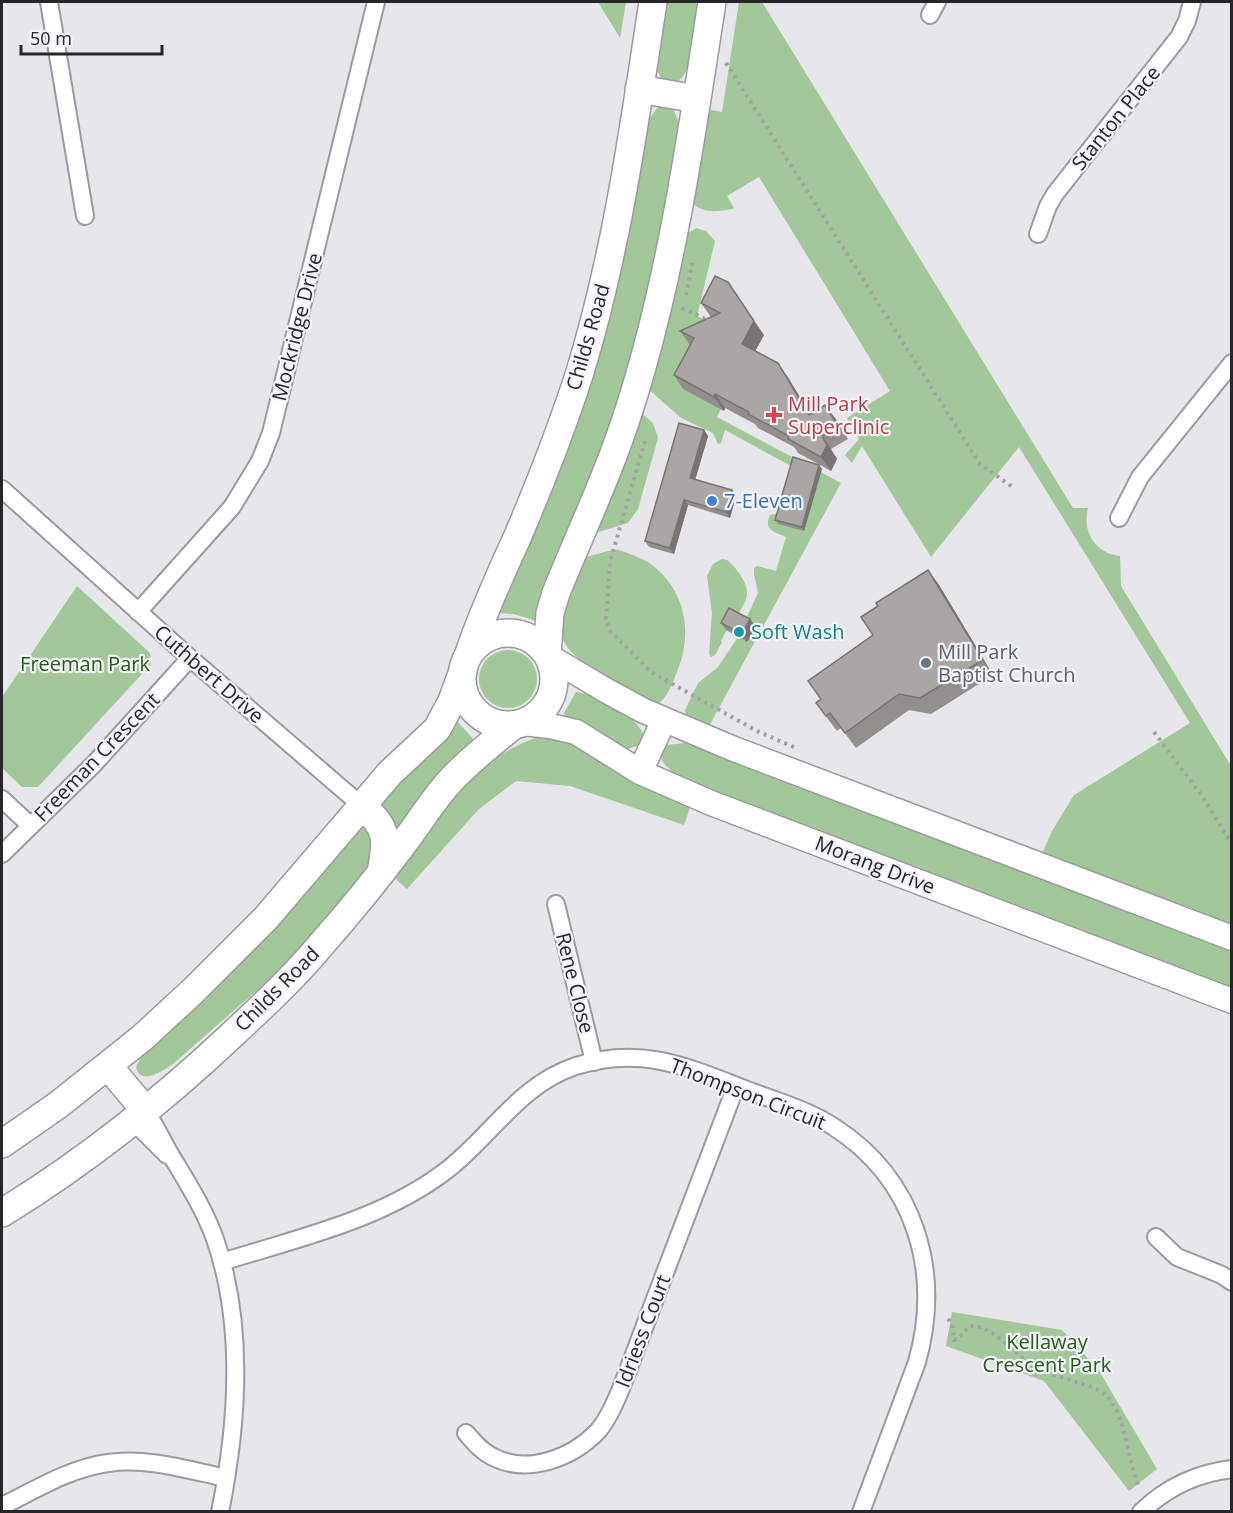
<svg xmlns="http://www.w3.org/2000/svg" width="1233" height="1513" font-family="'Open Sans',sans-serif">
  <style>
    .green { fill: #a2c799 }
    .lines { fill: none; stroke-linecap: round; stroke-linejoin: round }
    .minor-casing { stroke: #9a9a9f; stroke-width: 20 }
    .secondary-casing { stroke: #9a9a9f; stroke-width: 27 }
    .primary-casing { stroke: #9a9a9f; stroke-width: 30 }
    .path { stroke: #a1a1a5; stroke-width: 4; stroke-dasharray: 3 4.5; stroke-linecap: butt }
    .minor { stroke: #fff; stroke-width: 16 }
    .secondary { stroke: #fff; stroke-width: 24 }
    .primary { stroke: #fff; stroke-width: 27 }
    .wall { fill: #928f8c }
    .shaded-wall { fill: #777472 }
    .building { fill: #aaa6a3; stroke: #777472; stroke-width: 1.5 }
    .health-dot { fill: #e0444e; stroke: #f3f4f9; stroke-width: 2 }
    .shop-dot { fill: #3f7fe0; stroke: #f3f4f9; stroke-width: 2 }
    .culture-dot { fill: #0f9aa8; stroke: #f3f4f9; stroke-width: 2 }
    .worship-dot { fill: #6b7280; stroke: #f3f4f9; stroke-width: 2 }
    .labels { text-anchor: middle; stroke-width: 4.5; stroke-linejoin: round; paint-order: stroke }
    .street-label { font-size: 20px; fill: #262628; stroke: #f3f4f9 }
    .health-label { font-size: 20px; fill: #be3a42; stroke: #f3f4f9; text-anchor: start }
    .shop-label { font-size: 20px; fill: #366cbe; stroke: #f3f4f9; text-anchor: start }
    .culture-label { font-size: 20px; fill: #0d838f; stroke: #f3f4f9; text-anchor: start }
    .worship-label { font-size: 20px; fill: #5b616d; stroke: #f3f4f9; text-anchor: start }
    .park-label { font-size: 20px; fill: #275b19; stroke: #f3f4f9 }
  </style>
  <rect width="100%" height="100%" fill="#e6e6eb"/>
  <path class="green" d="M598,2h28l-6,36z
    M663,2h39c-4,22 -6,70 -27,81l-13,-3 -6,-12z
    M739,2h23l311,506h15c-6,24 7,45 32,48l1,30 110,180v162l-190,-72 11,-25 22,-36 116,-72 -171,-276 -88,110 -69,-111 -10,17 -7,-8 14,-16 -12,-21 43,-27 -131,-214 -32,19 7,12 -2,1c-16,3 -30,5 -41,-8l14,-92 17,3z
    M660,105l13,3 7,18 -12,88 -47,191 -84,216 -24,-7 -16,-1 150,-492z
    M696,228l10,3 9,10 -18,75 11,6 13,87 -4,8 124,66 -133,245 -22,-12 -1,-6 13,-27 20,-16 20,-30 10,5 -3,-21 13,-28 -4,-19v-6l3,-2 19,5 10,-34c-12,-5 -23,-7 -16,-22l8,-2 13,-47 -66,-36 -4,13 -3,1 -5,-11 -32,-15 -35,-31 41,-153z
    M639,411l14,12 5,15 -20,71 -10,14 -36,11z
    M619,550c11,4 24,8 33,15 33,25 41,67 26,104 -4,11 -10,28 -20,35 -16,-3 -34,-17 -49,-25 -70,-40 -51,-56 -27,-121l26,-7z
    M722,559l5,1c9,7 21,23 20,34 0,7 -7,16 -10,23l-3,-1 -13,25 1,1 -7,13 -4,2 -2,-3 3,-41 -5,-37 6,-12z
    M77,586l73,67 1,11 -113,123h-16l-20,-19v-71z
    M479 679a29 29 0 1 1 58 0a29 29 0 1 1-58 0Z
    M576,692c21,2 61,23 68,44l-4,9 -13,4 -7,-1 -42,-27 -13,-5 -1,-3z
    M457,721l17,19 -21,19 -59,81 -12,-34v-7z
    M541,736l21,2 24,13 26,19 79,35 -7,20 -114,-39 -54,-5 -38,29 -71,79 -16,-14c41,-55 81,-117 150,-139z
    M684,743l8,1 539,205v42l-458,-174 -95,-40 -13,-12 -3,-5v-9l5,-6z
    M366,825l7,2 -1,38 -76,91 -123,108c-10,7 -33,22 -37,3l7,-14z
    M952,1312l110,18 36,39 59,100 -28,22 -85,-110 -98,-35z"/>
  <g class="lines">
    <g class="minor-casing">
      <path id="minor" d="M49,2l36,214
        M930,15l7,-13
        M1038,234l10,-28 7,-12 124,-157 8,-16 5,-19
        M2,489l188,169 172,148
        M1119,518l21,-41 92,-114
        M138,612l94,-105 28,-46 11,-28 105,-431
        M2,799l29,27
        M2,854l92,-90 96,-106
        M556,904l38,158
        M145,1110c12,17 19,35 30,52 15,25 30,49 40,77 30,87 23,184 5,273
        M133,1121l34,34
        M1156,1237l21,20 45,18 10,7
        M222,1262c76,-24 160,-42 225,-92 44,-34 73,-86 129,-104 63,-20 107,-1 166,22 30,12 65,21 92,39 82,53 108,145 83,235l-56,150
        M466,1433c8,9 15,18 27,24 35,18 79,1 105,-26 10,-12 16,-26 22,-40l116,-305
        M2,1506c33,-16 68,-38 106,-43 39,-6 80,7 118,15
        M1141,1512c25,-24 56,-39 91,-43"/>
    </g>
    <g class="secondary-casing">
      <path id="secondary" d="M548,656l59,35 37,20 90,38 498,189
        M523,723l27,3 26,6 64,40 71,31 521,198
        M640,772l24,-52"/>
    </g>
    <g class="primary-casing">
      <path id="primary" d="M639,89l58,10
        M462 679a46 46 0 1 1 92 0a46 46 0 1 1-92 0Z
        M547,654l3,-41 6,-20c25,-62 54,-122 74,-186 42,-132 61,-269 82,-405
        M468,656c14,-41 31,-79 49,-118 23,-54 45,-110 63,-166 37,-121 54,-246 73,-370
        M362,806c27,22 25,34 19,67
        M108,1066l37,44
        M2,1144l56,-39 84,-67 51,-47 73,-73 124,-145 47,-44 15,-28 11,-30
        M2,1213c83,-51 161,-113 232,-180 30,-28 60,-56 86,-87 29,-33 57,-67 83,-102 17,-22 30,-45 49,-65 19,-20 41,-37 62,-54"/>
    </g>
    <path class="path" d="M726,63l254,401 34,24
      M686,295l7,-34
      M682,308l28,13
      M645,441l-35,121 -4,56 3,12 42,42 106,59 39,17
      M1154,732l48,64 30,48
      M948,1319l4,5 2,16 4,-1 10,-12c17,-8 51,30 65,39 16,11 66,18 76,32 18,24 18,60 29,87"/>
    <use href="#minor" class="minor"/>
    <use href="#secondary" class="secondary"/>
    <use href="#primary" class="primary"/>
  </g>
  <path class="wall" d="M701,303l63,32 -9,16 32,25 23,38 25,4 13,21 -17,10 6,10 -6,12 -33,-18 -4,-6 -36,-19 -3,-4 -30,-16 -1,3 -41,-22 -9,-14 16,-30 -10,-14 31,-14z
    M704,430l4,6 -13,44 41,16 -6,22 -42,-13 -14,49 -25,-7 -4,-6z
    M819,465l3,4 -18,62 -26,-7 -3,-4z
    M939,585l54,90 -62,39 -22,-4 -53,38 -15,-20 -4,3 -21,-28 5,-4 52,-64z
    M721,623l35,4 -9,15 -21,-12z"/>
  <path class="shaded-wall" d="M737,296l27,39 -12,22 -10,-13z
    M778,363l9,13 32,52 -10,-13z
    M715,394l10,14 -1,3 -10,-14z
    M825,405l10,13 13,21 -10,-13z
    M704,430l4,6 -14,48 -4,-6z
    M822,436l15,23 -6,12 -10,-14z
    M819,465l3,4 -18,62 -2,-4z
    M732,490l4,6 -6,22 -4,-6z
    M684,500l4,5 -14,49 -4,-6z
    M928,570l11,15 54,90 -10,-15z
    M750,619l6,8 -9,15 -5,-8z"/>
  <path class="building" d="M715,276l13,6 26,39 -12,23 36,19 31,52 16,-10 13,21 -16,10 5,9 -6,12 -33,-18 1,-3 -41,-22 1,-2 -34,-18 -1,3 -40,-22 20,-37 -14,-7 40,-18 -19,-10z
    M679,423l25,7 -14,48 42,12 -6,22 -42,-12 -14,48 -25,-7z
    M793,457l26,8 -17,62 -27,-7z
    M928,570l55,90 -63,38 -21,-4 -54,39 -15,-20 -4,3 -10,-13 5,-4 -13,-18 65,-46 -12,-18 17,-11 -2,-3z
    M729,608l21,11 -8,15 -21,-11z"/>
  <path class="health-dot" d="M771 406h6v6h6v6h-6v6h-6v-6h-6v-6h6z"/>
  <circle class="shop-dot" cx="712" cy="501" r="6"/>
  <circle class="culture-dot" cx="739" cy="632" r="6"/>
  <circle class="worship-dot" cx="926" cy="663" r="6"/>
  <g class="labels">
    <g class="street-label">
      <text transform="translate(1116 118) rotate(-51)" y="7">Stanton Place</text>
      <text transform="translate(297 327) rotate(-76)" y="7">Mockridge Drive</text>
      <text transform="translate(588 337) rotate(-74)" y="7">Childs Road</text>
      <text transform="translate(209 674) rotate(41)" y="7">Cuthbert Drive</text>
      <text transform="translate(97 757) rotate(-46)" y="7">Freeman Crescent</text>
      <text transform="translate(875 865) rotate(21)" y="7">Morang Drive</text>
      <text transform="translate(575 983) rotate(76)" y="7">Rene Close</text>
      <text transform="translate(277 989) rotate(-45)" y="7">Childs Road</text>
      <text transform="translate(748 1094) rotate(21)" y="7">Thompson Circuit</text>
      <text transform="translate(643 1331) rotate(-69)" y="7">Idriess Court</text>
    </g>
    <g class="health-label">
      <text x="788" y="411">Mill Park<tspan x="788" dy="23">Superclinic</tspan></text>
    </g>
    <g class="shop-label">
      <text x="724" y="508">7-Eleven</text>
    </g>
    <g class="culture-label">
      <text x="751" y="639">Soft Wash</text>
    </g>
    <g class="worship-label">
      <text x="938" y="659">Mill Park<tspan x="938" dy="23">Baptist Church</tspan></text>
    </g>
    <g class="park-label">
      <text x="85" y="671">Freeman Park</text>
      <text x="1047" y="1349">Kellaway<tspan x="1047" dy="23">Crescent Park</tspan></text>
    </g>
  </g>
  <rect width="1233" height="1513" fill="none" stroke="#262628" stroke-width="6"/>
  <path d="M21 45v9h141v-9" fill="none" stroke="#262628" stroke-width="3"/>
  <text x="30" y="45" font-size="18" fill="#262628" stroke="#f3f4f9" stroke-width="4.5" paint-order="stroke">50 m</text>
</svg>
